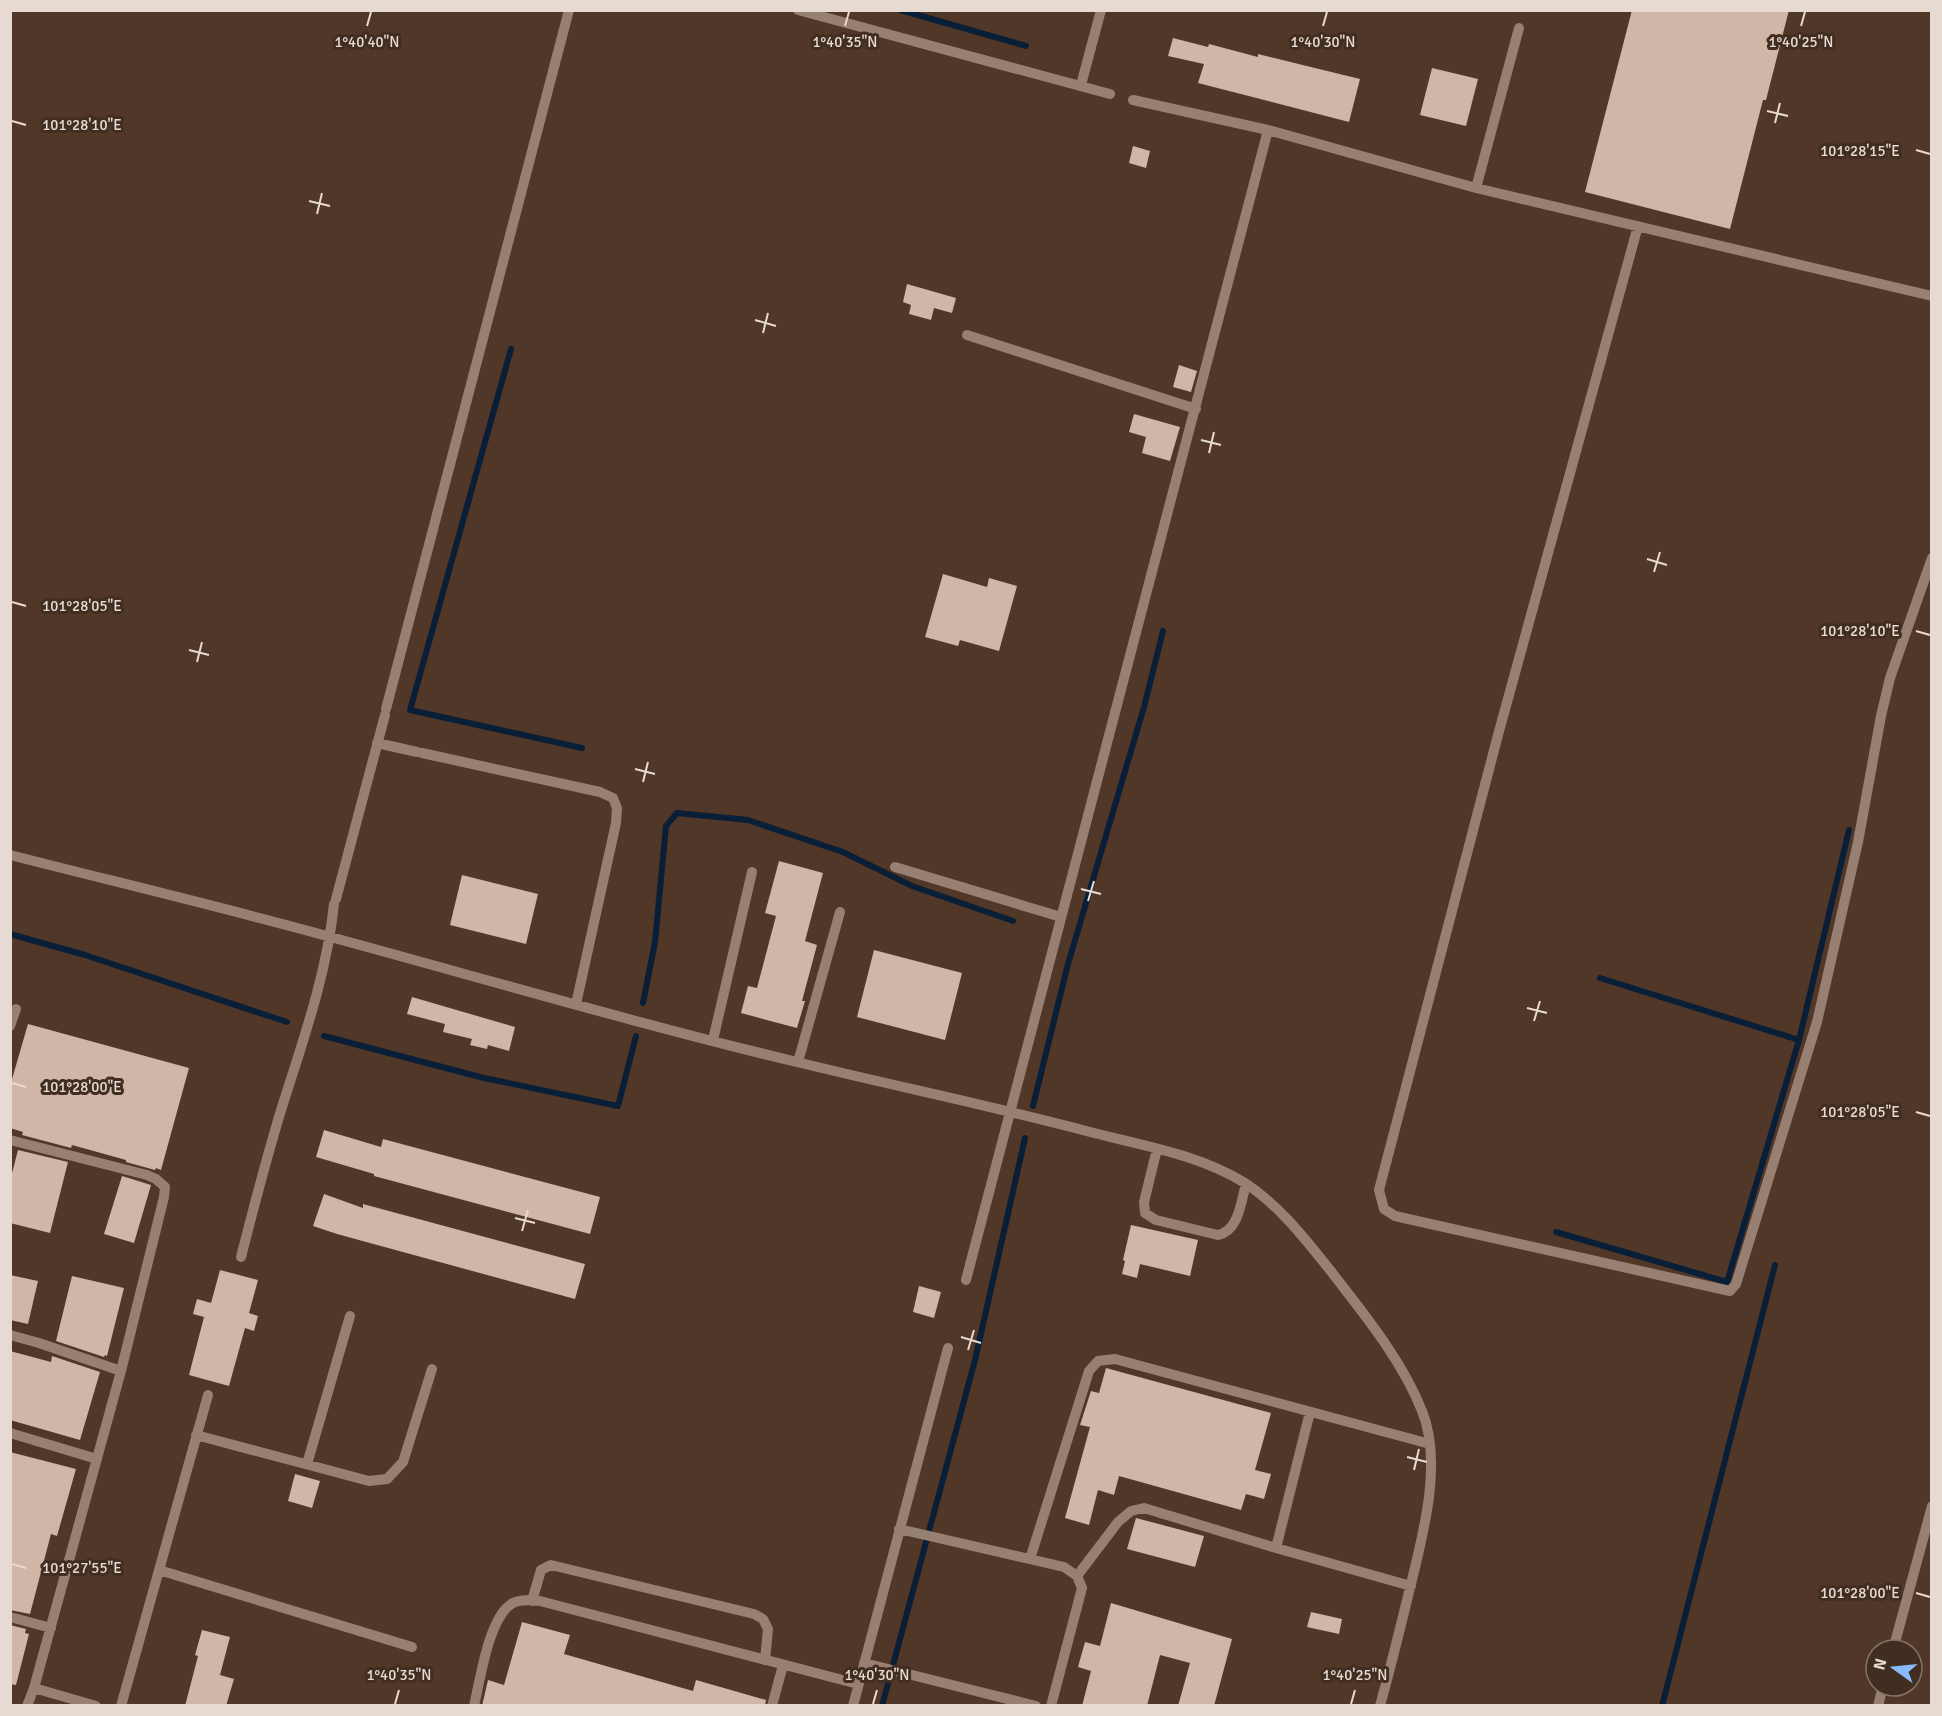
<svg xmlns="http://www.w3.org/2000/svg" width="1942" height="1716" font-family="Signika,sans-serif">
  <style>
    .built { fill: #513727; fill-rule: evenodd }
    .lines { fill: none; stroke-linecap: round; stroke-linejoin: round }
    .stream { stroke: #091e37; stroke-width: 6 }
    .building { fill: #cfb6a7 }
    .lane { stroke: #977f71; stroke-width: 10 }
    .ticks { fill: none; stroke: #e7dad2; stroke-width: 2 }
    .ticks-label { font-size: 15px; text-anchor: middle; fill: #e7dad2; stroke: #422e21; stroke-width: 6; stroke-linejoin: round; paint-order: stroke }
  </style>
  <rect width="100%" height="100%" fill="#422e21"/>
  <path class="built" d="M11,11h1920v1694l-1920,1zM1876,1650h36v36h-36z"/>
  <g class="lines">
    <path class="stream" d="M900,10l126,36
      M511,349l-101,361 172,38
      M10,934l75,21 202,67
      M1600,978l199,62 50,-210
      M643,1003l12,-61 11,-116 11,-13 71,7 95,32 69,34 101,35
      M324,1036l160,42 134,28 18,-70
      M1033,1106l35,-142 76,-257 19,-76
      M1556,1232l171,50 72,-242
      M882,1706l93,-346 50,-222
      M1662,1706l113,-441"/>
  </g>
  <path class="building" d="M1632,10h157l-23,90h-3l-33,129 -145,-37z
    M1173,38l35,9 1,-3 49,13v-3l102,25 -11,43 -151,-39 6,-19 -36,-8z
    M1432,68l46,11 -12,47 -46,-11z
    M1133,146l17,5 -4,17 -17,-5z
    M907,284l49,14 -4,15 -18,-5 -3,12 -22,-6 2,-9 -8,-3z
    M1179,365l18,6 -6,21 -18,-5z
    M1134,414l46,13 -10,34 -28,-8 4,-16 -17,-5z
    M943,574l44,13 2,-9 28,8 -18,65 -39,-11 -2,6 -33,-9z
    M779,861l44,12 -18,68 12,4 -15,56h3l-8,27 -56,-15 7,-27 9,2 19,-72 -11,-3z
    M462,875l76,19 -12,50 -76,-19z
    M874,950l88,23 -17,67 -88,-23z
    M412,997l103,30 -6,24 -21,-6 -1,4 -17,-4 2,-6 -29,-7 2,-8 -38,-10z
    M28,1024l161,44 -28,102 -5,-2 -1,2 -29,-8v-2l-54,-15 -1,3 -49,-13 1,-3 -13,-4v-42z
    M324,1130l57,17 2,-8 217,58 -10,37 -216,-58v-2l-58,-17z
    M18,1150l50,12 -18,71 -40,-10v-42z
    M122,1176l29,9 -17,58 -30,-9z
    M324,1194l39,14v-4l222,60 -10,35 -238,-65 -24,-8z
    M1131,1225l67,15 -8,36 -50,-12 -3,14 -15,-4 3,-13 -2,-1z
    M220,1270l38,10 -9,33 9,3 -4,15 -9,-3 -16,58 -40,-11 15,-58 -11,-3 4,-15 14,4z
    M10,1275l28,6 -10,43 -18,-4z
    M72,1276l52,12 -17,68 -2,-1 -1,2 -48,-16z
    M919,1286l22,6 -7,26 -21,-6z
    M10,1351l41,11 1,-6 48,16 -20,68 -70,-20z
    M1106,1368l165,45 -16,57 16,4 -7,25 -18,-5 -5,16 -122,-34 -5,19 -16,-5 -9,35 -24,-7 25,-91 -10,-2 11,-34 8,2z
    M10,1452l66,17 -19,67 -6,-2 -21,80 -20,-4z
    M295,1474l25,7 -8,27 -24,-7z
    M1136,1518l68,18 -9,31 -68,-18z
    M1111,1603l121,36 -18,67h-36l12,-43 -30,-8 -13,51h-65l9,-35 -13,-4 7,-25 15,4z
    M1311,1612l31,7 -3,15 -32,-7z
    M522,1622l48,13 -6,19 129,37 3,-11 70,20 -1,6h-283l6,-26 16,5z
    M10,1625l16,4 -1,4 4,1 -13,51 -6,-1z
    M202,1630l28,7 -10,38 14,4 -8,27h-41l13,-50 -3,-1z"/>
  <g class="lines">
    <path class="lane" d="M798,10l312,84
      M1081,85l20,-75
      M1133,100l135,30 208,58 456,108
      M1476,188l43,-160
      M1638,226l-140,509 -119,455 5,19 11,7 335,75 6,-7 81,-262 41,-180 23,-126 9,-38 42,-120
      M967,335l229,74
      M386,709l183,-699
      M377,743l40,9
      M422,753l178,39 13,6 4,10 -1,15 -40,181
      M10,855c110,28 220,54 328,84 154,42 308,87 463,124 98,24 196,44 293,70 51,13 106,22 151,50 34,22 60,56 85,87 34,44 72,90 92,141 22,54 -1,131 -14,185 -9,37 -18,73 -28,110
      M895,867l166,50
      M336,899l49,-184
      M10,1026l6,-17
      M713,1040l39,-168
      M798,1062l42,-150
      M10,1140l137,35 9,4 9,8 -1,10 -43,174 -87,317 -7,18
      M1157,1149l-13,53 1,11 11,7 62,15c21,-4 23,-34 28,-51
      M241,1257c13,-51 26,-101 41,-150 21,-66 45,-134 52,-203
      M966,1280l302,-1150
      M10,1335l29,8 82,28
      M1310,1412l-34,136 135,38
      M10,1433l87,26
      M196,1435l173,46 18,-2 16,-17 29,-93
      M307,1464l43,-148
      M899,1529l165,38 13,9 5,12 -31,118
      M1030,1559l59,-188 9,-10 17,-2 315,85
      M159,1570l253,77
      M1077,1576l41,-54 13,-11 13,-3 132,40
      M532,1601l9,-31 10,-5 203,49 9,5 5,10 -3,31
      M10,1617l41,11
      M1893,1650l39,-144
      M864,1663l172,43
      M34,1688l62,18
      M121,1706l87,-311
      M474,1706c6,-25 15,-91 39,-103 8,-4 18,-3 27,-2l318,83
      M772,1706l11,-41
      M853,1706l95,-358
      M1878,1706l5,-20"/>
  </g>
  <path class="ticks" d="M367,26l4,-14M845,26l4,-14M1323,26l4,-14M1801,26l4,-14M1767,111l21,5M12,121l14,4M1775,123l5,-20M1916,150l14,4M309,201l21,5M317,214l5,-21M755,320l21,6M763,333l5,-20M1201,440l20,5M1209,453l5,-21M1647,559l20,6M1654,572l6,-20M12,602l14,4M1916,631l14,4M189,650l20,5M197,662l5,-20M635,769l20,5M643,782l5,-20M1081,889l20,5M1088,901l6,-20M1527,1008l20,5M1534,1021l6,-20M12,1083l14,4M1916,1112l14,4M515,1218l20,5M522,1231l6,-21M961,1337l20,6M968,1350l6,-20M1407,1457l20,5M1414,1470l5,-21M12,1564l14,4M1916,1593l14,4M395,1704l4,-14M873,1704l4,-14M1351,1704l4,-14"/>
  <g class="ticks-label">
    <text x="845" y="47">1°40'35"N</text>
    <text x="1801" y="47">1°40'25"N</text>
    <text x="367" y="47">1°40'40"N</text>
    <text x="1323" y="47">1°40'30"N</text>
    <text x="82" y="130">101°28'10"E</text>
    <text x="1860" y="156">101°28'15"E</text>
    <text x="82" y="611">101°28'05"E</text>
    <text x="1860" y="636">101°28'10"E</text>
    <text x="82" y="1092">101°28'00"E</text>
    <text x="1860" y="1117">101°28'05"E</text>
    <text x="82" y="1573">101°27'55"E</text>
    <text x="1860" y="1598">101°28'00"E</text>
    <text x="399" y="1680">1°40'35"N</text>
    <text x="877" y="1680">1°40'30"N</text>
    <text x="1355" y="1680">1°40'25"N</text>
  </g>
  <rect width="1942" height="1716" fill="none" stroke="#e7dad2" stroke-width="24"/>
  <g transform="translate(1894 1668) rotate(285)"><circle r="28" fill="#422e21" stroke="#847368" stroke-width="1.5"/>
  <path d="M0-4.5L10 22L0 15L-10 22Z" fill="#88bafc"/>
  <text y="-9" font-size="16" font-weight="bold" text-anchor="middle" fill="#e7dad2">N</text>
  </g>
</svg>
